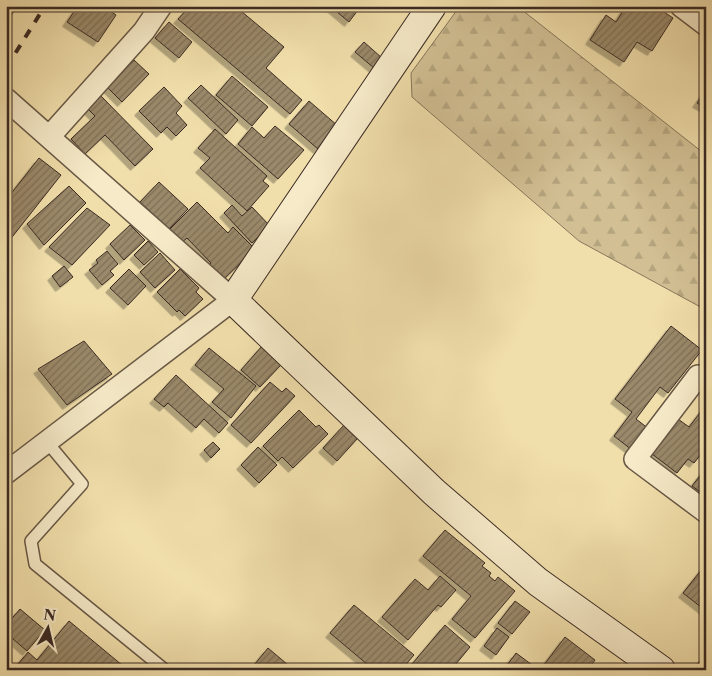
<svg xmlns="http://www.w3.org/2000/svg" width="712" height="676" font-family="'Libre Caslon Text',serif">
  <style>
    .forest { fill: url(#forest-firs); stroke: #86765c }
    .building { fill: url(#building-hatch); stroke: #3b2b24; filter: url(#shadow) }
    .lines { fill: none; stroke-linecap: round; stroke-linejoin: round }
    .lane-casing { stroke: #685846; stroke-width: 14 }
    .street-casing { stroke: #685846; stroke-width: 24 }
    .secondary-casing { stroke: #3b2b24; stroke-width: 30 }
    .lane { stroke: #f6eac8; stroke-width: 11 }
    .street { stroke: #f6eac8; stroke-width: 21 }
    .secondary { stroke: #f6eac8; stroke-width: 28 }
    .rail { stroke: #3b2b24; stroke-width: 4; stroke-dasharray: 9 9; stroke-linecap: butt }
  </style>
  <defs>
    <pattern id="forest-firs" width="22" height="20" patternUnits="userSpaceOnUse" patternTransform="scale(1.25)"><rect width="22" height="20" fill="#d2c094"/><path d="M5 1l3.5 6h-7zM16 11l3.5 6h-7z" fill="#b5a57f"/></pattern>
    <pattern id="building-hatch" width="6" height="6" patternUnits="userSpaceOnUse" patternTransform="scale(1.25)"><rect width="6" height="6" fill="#9a896a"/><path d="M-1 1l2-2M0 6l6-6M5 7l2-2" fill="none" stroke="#7f7057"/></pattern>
    <filter id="shadow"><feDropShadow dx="-4.5" dy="4.5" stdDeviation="0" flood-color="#0004"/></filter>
  </defs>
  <rect width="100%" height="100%" fill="#f1dfab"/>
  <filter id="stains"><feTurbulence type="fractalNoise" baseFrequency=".004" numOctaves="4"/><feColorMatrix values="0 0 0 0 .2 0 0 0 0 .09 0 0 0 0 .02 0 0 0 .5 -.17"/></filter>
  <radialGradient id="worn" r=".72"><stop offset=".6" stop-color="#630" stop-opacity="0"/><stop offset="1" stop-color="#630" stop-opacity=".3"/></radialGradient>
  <path class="forest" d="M460,6h57l189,149v155l-127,-69 -167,-144 -1,-24z"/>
  <path class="building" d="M6,6h11l-11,19z
    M78,6h25l13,9 -18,27 -31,-20z
    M190,6h45l49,41 -18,21 36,32 -12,14 -112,-95z
    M330,6h31l-12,16z
    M626,6h29l18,12 -21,33 -15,-9 -13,20 -34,-22 16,-25 10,7z
    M169,22l23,20 -13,16 -24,-20z
    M364,42l18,16 -8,10 -19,-16z
    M134,60l15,14 -27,28 -15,-15z
    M232,76l36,31 -16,19 -36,-31z
    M201,85l37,35 -12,14 -38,-36z
    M164,87l18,19 -6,7 11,12 -11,11 -9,-9 -6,6 -22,-22z
    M706,90v18l-9,-5z
    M99,94l54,55 -18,17 -30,-31 -20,19 -14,-15 24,-23 -9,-9z
    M309,101l29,25 -20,23 -29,-25z
    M275,126l29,24 -26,29 -40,-35 14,-17 12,11z
    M215,129l52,47 -4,5 6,5 -22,25 -47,-43 10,-10 -12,-10z
    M39,158l22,17 -52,66 -3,-2v-39z
    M159,182l29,27 -19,20 -29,-27z
    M69,186l17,17 -42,42 -17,-21z
    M197,202l31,31 5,-6 22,22 -35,34 -14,-14 5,-6 -24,-25 -6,5 -12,-13z
    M232,205l10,11 10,-9 18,19 -18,17 -28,-30z
    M87,208l23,17 -38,40 -23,-18z
    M130,225l15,15 -21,20 -14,-16z
    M148,241l10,11 -14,13 -10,-10z
    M107,251l11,13 -8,7 4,4 -12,10 -13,-15 9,-7 -2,-3z
    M160,253l15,17 -20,18 -15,-16z
    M64,266l9,11 -13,10 -8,-11z
    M129,269l17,17 -18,19 -18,-17z
    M180,269l19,19 -3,4 7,7 -18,17 -6,-6 -2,2 -20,-20z
    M671,326l31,24 -34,43 -8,-6 -24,32 13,10 -17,21 -18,-14 18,-24 -17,-13z
    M84,341l28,33 -45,31 -29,-36z
    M262,346l19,19 -21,22 -19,-17z
    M209,348l47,38 -25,32 -19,-16 12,-13 -29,-24z
    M176,375l52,48 -9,10 -15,-14 -8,9 -28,-25 -4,4 -10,-8z
    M270,382l12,10 4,-4 9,8 -44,47 -20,-18z
    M706,405v43l-12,15 -6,-4 -11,14 -25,-19 26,-35 11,8z
    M299,410l17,17 3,-2 9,9 -35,34 -11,-11 -4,4 -15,-15z
    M344,425l14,13 -21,23 -14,-13z
    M213,442l7,7 -9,9 -7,-8z
    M258,447l19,18 -18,18 -18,-18z
    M706,468v28l-14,-10z
    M445,530l40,33 -3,3 9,7 -2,3 6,5 3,-4 17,14 -40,47 -23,-19 19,-23 -48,-40z
    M706,564v47l-23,-18z
    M440,576l16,14 -15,17 -3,-2 -30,35 -26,-23 33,-38 13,11z
    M515,601l15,11 -18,22 -14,-11z
    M354,605l60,50 -13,15h-5l-6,-5 -4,5h-12l-44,-37z
    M20,609l25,21 -18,21 -21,-18v-8z
    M69,621l59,49h-115l15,-18 9,8z
    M445,625l25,22 -19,23h-44z
    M497,628l12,9 -13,18 -12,-9z
    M565,637l30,23 -7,10h-48z
    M268,648l26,22h-44z
    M516,653l23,17 -34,-2z
    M706,654v16h-13z"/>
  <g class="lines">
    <g class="lane-casing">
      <path id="lane" d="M47,442l35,42 -51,57 4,23 130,106"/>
    </g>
    <g class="street-casing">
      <path id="street" d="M681,6l25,19
        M6,99l227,201 -227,173
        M49,137l95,-106 17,-25
        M706,383l-8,-7 -63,83 71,53"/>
    </g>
    <g class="secondary-casing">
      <path id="secondary" d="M432,6l-199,294 201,192 104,90 123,88"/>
    </g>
    <use href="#lane" class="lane"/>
    <use href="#street" class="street"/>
    <use href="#secondary" class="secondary"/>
    <path class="rail" d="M6,68l39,-62"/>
  </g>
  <rect width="712" height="676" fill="none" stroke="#f1dfab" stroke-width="25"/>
  <rect x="8" y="8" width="697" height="661" fill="none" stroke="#3b2b24" stroke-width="2.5"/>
  <rect x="12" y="12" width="687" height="651" fill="none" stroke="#3b2b24"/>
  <g transform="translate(48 628) rotate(8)" stroke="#f6eac8" stroke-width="4" paint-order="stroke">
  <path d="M0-4L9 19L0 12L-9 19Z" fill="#3b2b24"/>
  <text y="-8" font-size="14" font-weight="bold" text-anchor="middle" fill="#3b2b24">N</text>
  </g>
  <rect width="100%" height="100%" filter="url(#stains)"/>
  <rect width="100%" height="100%" fill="url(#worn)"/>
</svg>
